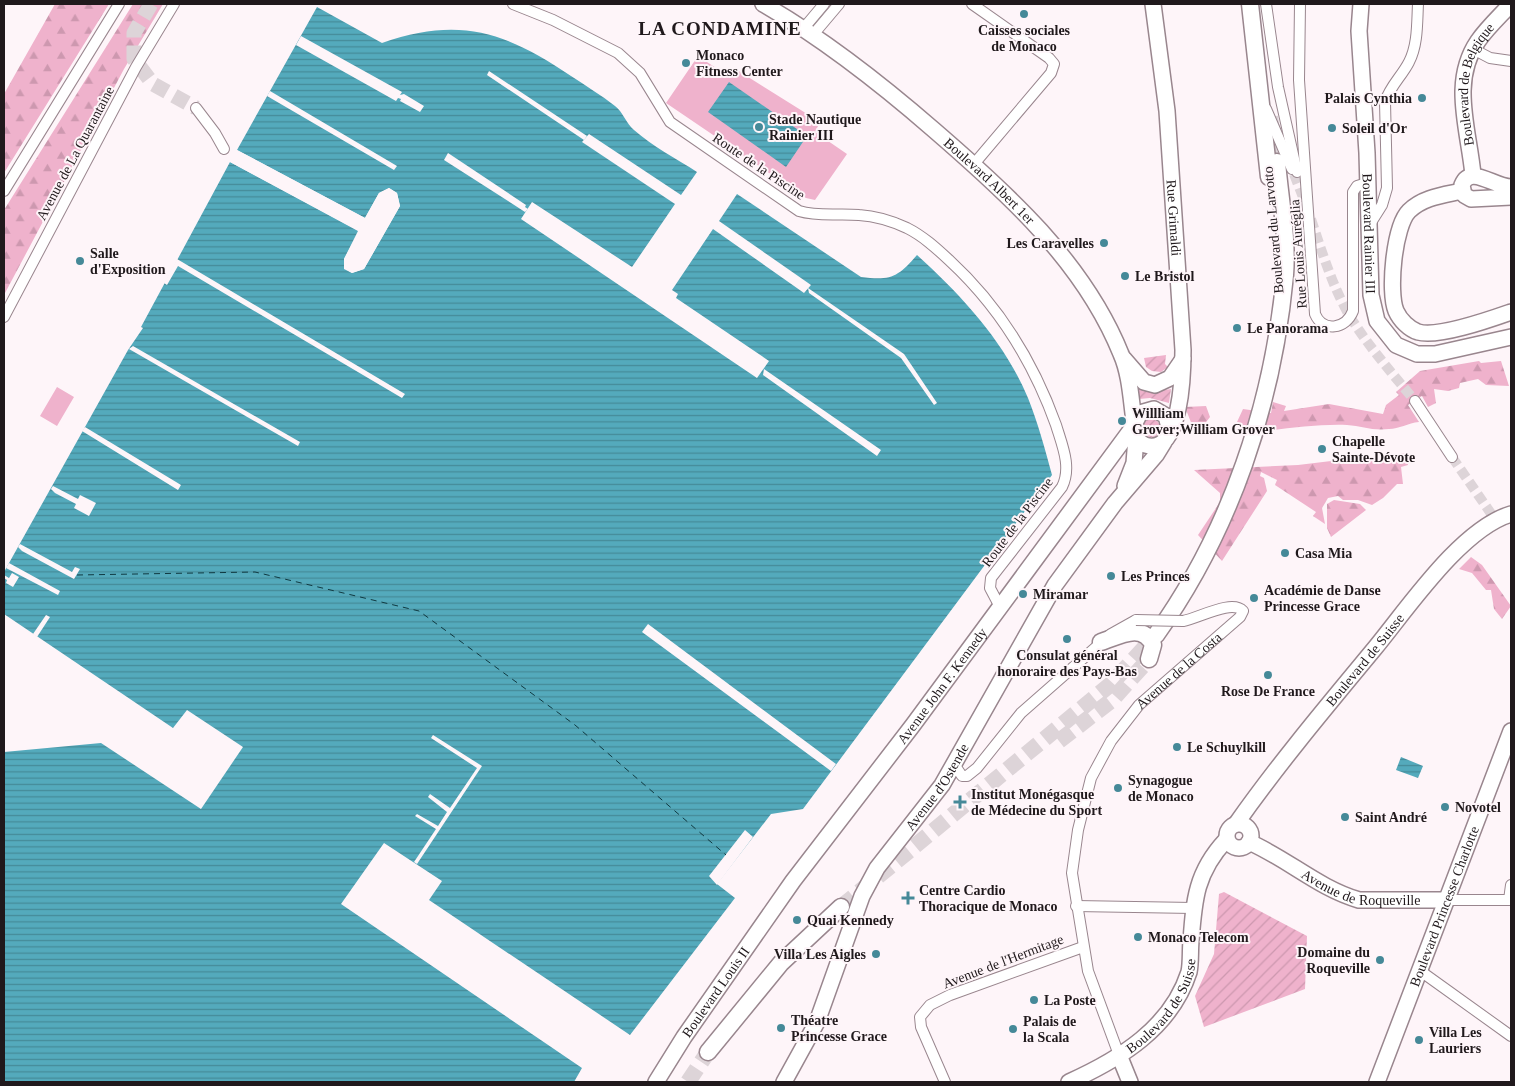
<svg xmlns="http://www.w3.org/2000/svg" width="1515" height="1086" font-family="Georgia,serif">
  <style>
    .forest { fill: url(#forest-firs) }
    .park { fill: #efb2cc }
    .garden { fill: url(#garden-furrows) }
    .water { fill: url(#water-rules) }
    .pier { fill: #fef5f9 }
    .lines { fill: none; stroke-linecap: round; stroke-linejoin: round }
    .ferry { stroke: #103941; stroke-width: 1; stroke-dasharray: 6 5; stroke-linecap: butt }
    .street-tunnel { stroke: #ddd4d8; stroke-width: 10; stroke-dasharray: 10 5; stroke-linecap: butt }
    .secondary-tunnel { stroke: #ddd4d8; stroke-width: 15; stroke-dasharray: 15 8; stroke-linecap: butt }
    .primary-tunnel { stroke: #ddd4d8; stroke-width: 16; stroke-dasharray: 16 8; stroke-linecap: butt }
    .street-casing { stroke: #99868e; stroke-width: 12 }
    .secondary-casing { stroke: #99868e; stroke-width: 18 }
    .primary-casing { stroke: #99868e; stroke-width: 19 }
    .street { stroke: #fff; stroke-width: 10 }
    .secondary { stroke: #fff; stroke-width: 15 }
    .primary { stroke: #fff; stroke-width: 16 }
    .street-bridge-casing { stroke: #99868e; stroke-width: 12; stroke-linecap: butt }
    .street-bridge { stroke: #fff; stroke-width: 10 }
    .poi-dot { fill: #458998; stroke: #fef5f9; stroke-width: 2 }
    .labels { text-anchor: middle; stroke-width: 4; stroke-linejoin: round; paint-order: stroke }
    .poi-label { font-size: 14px; font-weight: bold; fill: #20191c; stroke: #fef5f9; text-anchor: start }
    .street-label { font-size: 14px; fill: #20191c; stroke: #fef5f9 }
    .district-label { font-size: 19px; font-weight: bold; letter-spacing: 1px; fill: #20191c; stroke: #fef5f9 }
  </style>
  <defs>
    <pattern id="forest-firs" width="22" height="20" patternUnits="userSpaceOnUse" patternTransform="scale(1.25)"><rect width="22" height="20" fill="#efb2cc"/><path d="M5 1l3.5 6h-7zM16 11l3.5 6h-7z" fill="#cd98af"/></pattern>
    <pattern id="garden-furrows" width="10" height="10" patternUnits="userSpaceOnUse" patternTransform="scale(1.25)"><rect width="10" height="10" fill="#efb2cc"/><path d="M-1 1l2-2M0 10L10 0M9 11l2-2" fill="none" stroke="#cd98af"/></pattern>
    <pattern id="water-rules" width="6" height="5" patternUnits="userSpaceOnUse" patternTransform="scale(1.25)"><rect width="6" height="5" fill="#54aabc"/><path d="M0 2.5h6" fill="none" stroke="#458a98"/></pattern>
  </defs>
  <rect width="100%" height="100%" fill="#fef5f9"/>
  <path class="forest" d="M55,4h54l-105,169v-79z
    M133,4h30l-39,65 -120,226v-85z
    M1479,361l2,2 20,-2 8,25 -23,-1 -8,-6 -18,4 -1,5 -11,3 -14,-2 2,14 -8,4 -6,-11 -14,9 11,17c-11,1 -20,7 -30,7 -17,2 -27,-3 -42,-4 -33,-1 -67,4 -100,9l-10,-12 6,-13 28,4 2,-11 13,4 -2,5 45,-7 54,10 3,-9 13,-10 -3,-3 24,-21z
    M1206,406l4,11 -7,9 -11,-1 -7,-18z
    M1405,453l3,12 -7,2 2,17h-6l-14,14 -11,7 -14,-5h-15l-5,-4 -10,2 -6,10 3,16 -12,-8 3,-4 -41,-27 2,-5 -16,-8 -1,4 4,2 3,13 -45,70 -24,-26 22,-33v-9l-26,-23 104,-5 58,-7 1,4z
    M1334,500l26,4 6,6 -35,27 -4,-9v-24z
    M1471,557l11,8 29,41 -9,13 -8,-10 -3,-19h-5l-14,-17 -13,-4z"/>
  <path class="park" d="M698,56l33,22 6,-8 83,52 -5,10 32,22 -32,46 -9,-2 -140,-95z
    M57,387l17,10 -17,29 -17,-10z"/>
  <path class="garden" d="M1166,355l-1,9 3,3 -7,5 -9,-1 -6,-4 -2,-9z
    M1135,381l23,10 13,-2 -2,14 -19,-5 -11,1z
    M1142 428a9 9 0 1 1 18 0a9 9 0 1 1-18 0Z
    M1224,892l83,44 -2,53 -101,38 -9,-31 19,-42 5,-60z"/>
  <path class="water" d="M317,7l65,36c78,-27 124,-11 189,33 15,10 30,19 44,30 8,6 11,17 19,24 18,16 43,29 63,42l-16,23 -92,-61 -7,8 93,62 -43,63 -100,-65 -11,17 236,159 12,-17 -93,-63 2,-4 -6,-4 41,-61 91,64 7,-8 -92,-64 18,-27 124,83c30,4 37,0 56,-22 45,41 87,86 111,143 10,25 17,51 24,77l-249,334 -32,5 -54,70 18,14 -105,137 -201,-135 13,-19 -58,-38 -43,61 241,164 -8,14h-570v-330l97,-9 100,66 42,-62 -56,-37 -14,18 -169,-114v-42l124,-222 15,-22 -2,-1 89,-165 129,69 -15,28v9l8,5 12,-4 36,-63 -3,-13 -8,-5 -10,5 -14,25 -128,-68z
    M729,82l78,54 -21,31 -78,-55z
    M1401,757l22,9 -5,12 -22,-8z"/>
  <path class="pier" d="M301,36l101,56 -2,3 4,-1 20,12 -4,6 -20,-11 1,-2 -3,-1 -2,3 -100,-56z
    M489,71l98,65 -3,4 -97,-65z
    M270,91l127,75 -3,4 -127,-74z
    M237,150l128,68 14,-25 10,-5 8,5 3,13 -36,63 -12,4 -8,-4v-10l14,-28 -128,-69 1,-2 129,69 1,3 -15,27v8l6,3 10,-3 35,-62 -2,-10 -6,-4 -8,4 -14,24 -3,1 -128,-68z
    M448,153l78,52 -1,2 3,2 -3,3 -81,-52z
    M177,259l228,135 -3,4 -224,-132 -11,19 -3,-2z
    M808,288l96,66 33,49 -3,2 -33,-47 -92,-65z
    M133,346l167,96 -2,4 -169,-97z
    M764,369l117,81 -4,6 -114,-81z
    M85,427l96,58 -3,5 -96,-59z
    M53,486l25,13 2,-4 16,8 -7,13 -15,-8 2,-4 -21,-11 -4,-4z
    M20,544l52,28 3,-5 5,2 -6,10 -52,-28 -4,-4z
    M9,563l51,28 -2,4 -52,-27z
    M12,573l7,4 -6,10 -7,-4 1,-3 -3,-2v-3l5,3z
    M46,615l4,2 -13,20 -4,-3z
    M648,624l188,140 -5,7 -189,-139z
    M433,735l49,31 -65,98 -3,-2 22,-33 -21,-13 2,-2 21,12 9,-14 -19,-15 2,-3 20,14 27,-40 -46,-30z
    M745,830l8,7 -36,48 -8,-9z"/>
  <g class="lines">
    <path class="ferry" d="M77,575l178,-3 164,39 156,114 151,130"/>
    <path class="street-tunnel" d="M1294,174l12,31
      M1311,219c11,33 21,66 38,96 19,31 43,58 66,86
      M1452,457l49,71"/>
    <path class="secondary-tunnel" d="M151,4l-17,29v26l19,25 43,24"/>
    <path class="primary-tunnel" d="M1270,117l7,45
      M1059,741l53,-41 37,-41
      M841,907l270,-223 45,-49
      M688,1082l20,-30"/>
    <g class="street-casing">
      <g id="street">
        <path d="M513,4l40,16 65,33 22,20 30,49 129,89c20,6 40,2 60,4 16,1 33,6 48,13 16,8 29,20 42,32 50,46 84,101 107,165 6,20 16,42 6,62l-71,91 -1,10 10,19"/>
        <path d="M972,4l77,54 5,6 -3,9 -77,91"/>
        <path d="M1266,4l12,83 19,85"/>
        <path d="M1300,4l-1,76 16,234c8,19 31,15 38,-3v-119l4,-6 10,-3"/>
        <path d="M803,29l21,-25"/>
        <path d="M812,36l27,-32"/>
        <path d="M1473,49l17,9 21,3"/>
        <path d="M196,108l19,25 9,16"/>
        <path d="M1266,109l26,60"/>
        <path d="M4,191l115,-187"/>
        <path d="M1370,224l12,-19 5,-17 -2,-86c5,-16 17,-26 24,-40 9,-17 8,-40 9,-58"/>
        <path d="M4,317l132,-250 38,-63"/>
        <path d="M1415,401l37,56"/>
        <path d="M957,760l-1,7 6,9h5l10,-8 44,-55 90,-79 25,-14"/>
        <path d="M1447,900h64"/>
        <path d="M1509,900l2,-15"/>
        <path d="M1076,906l117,2"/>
        <path d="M1419,970l92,66"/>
        <path id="s1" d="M1119,1055l-31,-84 -16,-98 6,-43 13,-52 20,-37 28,-36 101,-88 3,-6c-11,-12 -44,7 -60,10"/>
        <path d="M945,1082l-24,-55 -1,-10 10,-12 20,-10 133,-48"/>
      </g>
    </g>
    <g class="secondary-casing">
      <g id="secondary">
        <path id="s2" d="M763,4c61,35 118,80 171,126 73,63 150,132 187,224 9,20 10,46 13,67"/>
        <path id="s3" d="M1153,4l14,107 16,239c0,19 -1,108 -38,95 -8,-3 -11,-10 -12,-18l7,-14 14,-4 12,7 4,15"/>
        <path id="s4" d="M1361,4l-2,27 8,122 4,142 6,26 19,24 21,9h18l76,-17"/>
        <path id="s5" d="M1473,175c-4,-45 -23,-93 5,-134 9,-13 22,-25 33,-37"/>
        <path d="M1511,187c-17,0 -41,-23 -49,-2l2,10 7,4 40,-2"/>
        <path d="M1462,191c-18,4 -39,6 -53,20 -15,15 -21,81 -13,100 4,9 13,18 22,21 20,6 73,-13 93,-20"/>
        <path d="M1124,359l20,23 11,3 15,-7 13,-19"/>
        <path d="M1125,486l9,-23 2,-25"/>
        <circle cx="1239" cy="836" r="12"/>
        <path id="s6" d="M1236,824c43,-61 91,-118 139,-176 33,-40 86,-119 136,-134"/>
        <path id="s7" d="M1249,842c39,17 69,46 110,58h88"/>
        <path d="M1119,1055l11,27"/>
        <path id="s8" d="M656,1082l28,-45 109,-156 120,-156 220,-298"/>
        <path id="s9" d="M784,1082l33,-60 45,-126 15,-28 65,-83 113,-200 60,-82 41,-48 8,-13"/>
        <path id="s10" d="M1069,1082c51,-23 102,-54 120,-110 2,-9 1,-21 2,-31 3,-41 5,-69 35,-101"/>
        <path id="s11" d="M1377,1082l134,-351"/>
      </g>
    </g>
    <g class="primary-casing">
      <path id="primary" d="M1250,4l19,173
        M1156,635c75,-105 117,-231 129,-360 3,-37 -5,-76 -8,-113
        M1101,642c18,-6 42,-20 52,3l-4,14
        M708,1052l73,-89 60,-56"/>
    </g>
    <use href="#street" class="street"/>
    <use href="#secondary" class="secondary"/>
    <use href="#primary" class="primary"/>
    <g class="street-bridge-casing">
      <path id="street-bridge" d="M1136,620l47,1"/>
    </g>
    <use href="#street-bridge" class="street-bridge"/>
  </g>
  <g class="poi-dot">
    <circle cx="1024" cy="14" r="5"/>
    <circle cx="686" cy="63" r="5"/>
    <circle cx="1422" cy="98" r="5"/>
    <circle cx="759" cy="127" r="5"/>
    <circle cx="1332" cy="128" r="5"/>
    <circle cx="1104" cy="243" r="5"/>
    <circle cx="80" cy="261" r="5"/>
    <circle cx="1125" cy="276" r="5"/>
    <circle cx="1237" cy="328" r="5"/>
    <circle cx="1122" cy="421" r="5"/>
    <circle cx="1322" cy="449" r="5"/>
    <circle cx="1285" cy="553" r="5"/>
    <circle cx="1111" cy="576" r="5"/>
    <circle cx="1023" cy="594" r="5"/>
    <circle cx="1254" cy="598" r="5"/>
    <circle cx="1067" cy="639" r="5"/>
    <circle cx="1268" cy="675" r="5"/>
    <circle cx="1177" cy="747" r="5"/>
    <circle cx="1118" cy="788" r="5"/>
    <path d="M957.5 794.5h5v5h5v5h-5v5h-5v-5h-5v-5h5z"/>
    <circle cx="1445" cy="807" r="5"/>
    <circle cx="1345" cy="817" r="5"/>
    <path d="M905.5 890.5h5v5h5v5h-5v5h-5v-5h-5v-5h5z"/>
    <circle cx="797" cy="920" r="5"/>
    <circle cx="1138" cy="937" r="5"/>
    <circle cx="876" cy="954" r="5"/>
    <circle cx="1380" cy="960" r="5"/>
    <circle cx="1034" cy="1000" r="5"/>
    <circle cx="781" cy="1028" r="5"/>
    <circle cx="1013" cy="1029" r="5"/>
    <circle cx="1419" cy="1040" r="5"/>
  </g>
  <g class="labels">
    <g class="poi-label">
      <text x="1024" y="35" text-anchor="middle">Caisses sociales<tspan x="1024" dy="16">de Monaco</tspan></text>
      <text x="696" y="60">Monaco<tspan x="696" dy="16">Fitness Center</tspan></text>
      <text x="1412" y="103" text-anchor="end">Palais Cynthia</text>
      <text x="769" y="124">Stade Nautique<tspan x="769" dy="16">Rainier III</tspan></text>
      <text x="1342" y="133">Soleil d'Or</text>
      <text x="1094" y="248" text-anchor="end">Les Caravelles</text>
      <text x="90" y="258">Salle<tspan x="90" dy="16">d'Exposition</tspan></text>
      <text x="1135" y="281">Le Bristol</text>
      <text x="1247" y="333">Le Panorama</text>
      <text x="1132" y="418">Willliam<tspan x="1132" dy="16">Grover;William Grover</tspan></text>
      <text x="1332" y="446">Chapelle<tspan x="1332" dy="16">Sainte-Dévote</tspan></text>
      <text x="1295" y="558">Casa Mia</text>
      <text x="1121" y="581">Les Princes</text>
      <text x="1264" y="595">Académie de Danse<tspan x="1264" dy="16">Princesse Grace</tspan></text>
      <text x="1033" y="599">Miramar</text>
      <text x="1067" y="660" text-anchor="middle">Consulat général<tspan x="1067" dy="16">honoraire des Pays-Bas</tspan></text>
      <text x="1268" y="696" text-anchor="middle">Rose De France</text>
      <text x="1187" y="752">Le Schuylkill</text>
      <text x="1128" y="785">Synagogue<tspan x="1128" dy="16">de Monaco</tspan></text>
      <text x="971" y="799">Institut Monégasque<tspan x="971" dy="16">de Médecine du Sport</tspan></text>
      <text x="1455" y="812">Novotel</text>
      <text x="1355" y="822">Saint André</text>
      <text x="919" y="895">Centre Cardio<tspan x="919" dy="16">Thoracique de Monaco</tspan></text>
      <text x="807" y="925">Quai Kennedy</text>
      <text x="1148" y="942">Monaco Telecom</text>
      <text x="1370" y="957" text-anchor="end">Domaine du<tspan x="1370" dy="16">Roqueville</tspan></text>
      <text x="866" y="959" text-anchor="end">Villa Les Aigles</text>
      <text x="1044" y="1005">La Poste</text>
      <text x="791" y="1025">Théatre<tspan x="791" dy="16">Princesse Grace</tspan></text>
      <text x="1023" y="1026">Palais de<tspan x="1023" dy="16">la Scala</tspan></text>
      <text x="1429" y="1037">Villa Les<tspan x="1429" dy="16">Lauriers</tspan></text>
    </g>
    <g class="street-label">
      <text dy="5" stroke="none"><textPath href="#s5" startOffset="94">Boulevard de Belgique</textPath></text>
      <text transform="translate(75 153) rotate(-62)" y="5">Avenue de La Quarantaine</text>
      <text transform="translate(759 166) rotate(34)" y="5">Route de la Piscine</text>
      <text dy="5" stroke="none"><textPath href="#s2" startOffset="288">Boulevard Albert 1er</textPath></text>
      <text dy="5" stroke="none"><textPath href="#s3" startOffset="215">Rue Grimaldi</textPath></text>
      <text transform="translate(1273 230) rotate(-95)" y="5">Boulevard du Larvotto</text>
      <text dy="5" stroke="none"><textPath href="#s4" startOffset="230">Boulevard Rainier III</textPath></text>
      <text transform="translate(1298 254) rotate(-94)" y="5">Rue Louis Auréglia</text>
      <text transform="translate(1017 522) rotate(-53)" y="5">Route de la Piscine</text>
      <text dy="5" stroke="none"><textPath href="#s6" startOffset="209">Boulevard de Suisse</textPath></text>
      <text dy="5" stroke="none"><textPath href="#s1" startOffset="426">Avenue de la Costa</textPath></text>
      <text dy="5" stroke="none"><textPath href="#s8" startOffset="489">Avenue John F. Kennedy</textPath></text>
      <text dy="5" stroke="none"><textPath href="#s9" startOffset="335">Avenue d'Ostende</textPath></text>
      <text dy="5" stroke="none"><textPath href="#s7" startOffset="124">Avenue de Roqueville</textPath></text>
      <text dy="5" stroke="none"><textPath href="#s11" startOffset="188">Boulevard Princesse Charlotte</textPath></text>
      <text transform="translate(1003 961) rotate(-21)" y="5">Avenue de l'Hermitage</text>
      <text dy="5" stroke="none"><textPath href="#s8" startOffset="108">Boulevard Louis II</textPath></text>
      <text dy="5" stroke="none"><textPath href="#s10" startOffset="124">Boulevard de Suisse</textPath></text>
    </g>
    <g class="district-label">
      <text x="720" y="35">LA CONDAMINE</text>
    </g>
  </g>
  <rect width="1515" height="1086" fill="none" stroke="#20191c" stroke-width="10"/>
</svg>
